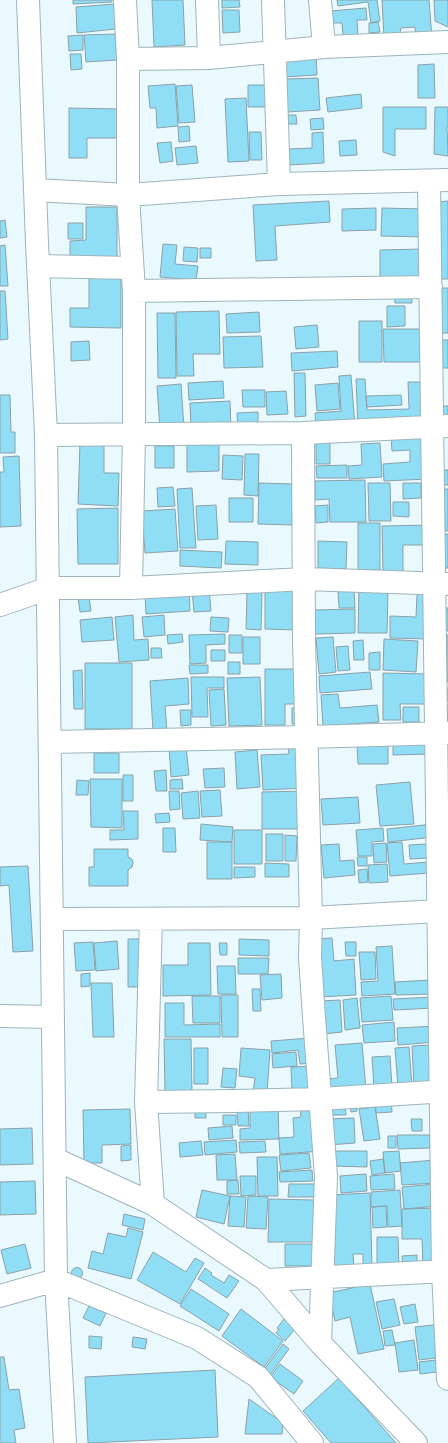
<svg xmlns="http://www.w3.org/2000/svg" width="448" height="1443" font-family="Arial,sans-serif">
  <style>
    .building { fill: #90def5; stroke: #8aa1a9 }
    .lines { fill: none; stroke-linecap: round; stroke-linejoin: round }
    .minor-casing { stroke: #9cb4bc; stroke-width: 24 }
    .minor { stroke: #fff; stroke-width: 22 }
  </style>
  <rect width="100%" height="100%" fill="#eaf9fe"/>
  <path class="building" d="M73,0h39v2l-39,2z
    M152,0h31l2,45 -31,2z
    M222,0h17l1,7 -18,1z
    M337,0h40l3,21 -9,2 -3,-21 -30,4z
    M382,0h47l3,39 -16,1 -1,-13 -14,1 -2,9 -15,1z
    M434,0h14v27l-13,-6z
    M114,4l2,25 -39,4 -1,-26z
    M366,8l1,12h-10l1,16 -15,1 -1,-14h-11l-1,-12z
    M222,10h17l1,22 -17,1z
    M378,22l2,10 -11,1v-10z
    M115,34l2,26 -31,2 -2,-27z
    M83,35v15l-14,1 -1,-15z
    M70,54h11l1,15 -11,1z
    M316,54l1,21 -32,2 -1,-22z
    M434,64l1,34h-17v-33z
    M318,78l2,32 -33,2 -1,-33z
    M175,84l3,42 -21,2 -1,-20h-6l-2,-22z
    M192,85l3,37 -16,1 -3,-37z
    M248,85h21l1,22h-22z
    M361,94l1,14 -34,4 -2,-14z
    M246,98l3,63 -21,1 -3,-63z
    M383,107h43v22h-31v27l-12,-4z
    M435,107h13v20h-1l1,29 -14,-2z
    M69,108l49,1v29h-31v20h-18z
    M286,115h10l1,9h-11z
    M323,118l1,11 -13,1 -1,-11z
    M189,126l1,15 -11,1 -1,-15z
    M249,132h12l1,28h-12z
    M323,132l1,31 -35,2 -1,-16 24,-1v-15z
    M356,140l1,15 -17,1 -1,-15z
    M171,142l2,19 -13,2 -3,-20z
    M196,146l2,17 -21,2 -2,-17z
    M329,201l1,21 -55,4 2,34 -21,1 -3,-56z
    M448,201v78h-8l-3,-77z
    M86,207h31v54h-47v-20l16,-1z
    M376,208v22l-34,1v-22z
    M382,208l43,1v28l-44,-1z
    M5,220l2,17 -7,1v-17z
    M68,223h15v16h-15z
    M163,244l14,1 -2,19 23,2 -2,14 -36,-3z
    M5,245l3,41h-8v-40z
    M184,247l14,1 -1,14 -14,-1z
    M200,248h11v10h-11z
    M422,249v28l-42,1v-28z
    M89,278h32v50l-51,-1v-19h19z
    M439,288h9v45h-8z
    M0,291h5l3,48 -8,1z
    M411,293l1,10h-17l-1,-9z
    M387,306h18v20l-18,1z
    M219,311l1,43h-27l1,22h-17l-1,-64z
    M259,312l1,20 -33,1 -1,-19z
    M157,313h18l1,65h-18z
    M359,321h23v41h-23z
    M317,325l2,22 -23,2 -2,-22z
    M383,329h40v33h-39z
    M261,336l2,31 -39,1 -1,-31z
    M440,340h8v28h-7z
    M89,341l1,19 -19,1v-19z
    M337,351l1,16 -46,4 -1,-18z
    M294,373h11l1,43 -11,1z
    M351,375l4,51 -39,2 -1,-15 26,-2 -2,-35z
    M356,379h9l2,31 42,-1 -1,-27h13l2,41 -65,3z
    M223,381l1,17 -35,2 -1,-17z
    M338,383l2,26 -23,2 -2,-26z
    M181,384l3,44 -24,2 -3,-44z
    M242,390h23v17h-22z
    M286,391l2,23 -21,1 -1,-23z
    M0,395h10l1,37h4v21h-15z
    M401,395l1,10 -35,2 -1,-11z
    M230,401l1,27 -40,1 -1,-26z
    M439,406h9v14h-8z
    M258,412v19h-20l-1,-18z
    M425,436l3,43 -44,2 -1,-17 27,-2v-12l-18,1 -1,-14z
    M219,440v31l-32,1v-31z
    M316,440h14v24h-14z
    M80,443l24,1v29h15l-1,33 -40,-2z
    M380,443l2,34 -33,2 -1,-13 14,-1 -1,-21z
    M155,446h19v22h-19z
    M245,454h14l-1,42 -14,-1z
    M223,455l20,1 -1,24 -20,-1z
    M19,456l2,70 -21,1v-55h4l-1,-15z
    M347,465v13h-30l-1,-12z
    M441,470h7v15h-7z
    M365,480l1,42h-36l-1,-23 -14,1v-19z
    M259,483l34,1 -1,41 -34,-1z
    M368,483h22l1,38h-22z
    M403,483h18v15l-18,1z
    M173,487l2,19 -17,1 -1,-19z
    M192,488l4,60h-16l-3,-59z
    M444,489h4v42h-3z
    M229,498h24v24h-24z
    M393,502h16v15l-16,-1z
    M216,505l2,34 -20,1 -2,-34z
    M328,505v17l-12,1 -1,-17z
    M118,508v56h-40l-1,-55z
    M175,509l3,42 -33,2 -3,-42z
    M358,523h22v47h-22z
    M430,525v20h-27v27h-20l-1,-46z
    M448,534v34h-6l-2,-33z
    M226,541l32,1v23l-33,-1z
    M318,541l29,1 -1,27 -28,-1z
    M180,550l42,2 -1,16 -41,-2z
    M359,587l29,1 -1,45h-29z
    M189,589l1,22 -44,3 -1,-21z
    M209,589l2,22 -17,1 -2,-21z
    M265,589h32v41l-32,-1z
    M354,589l1,19h-16l-1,-18z
    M247,592h15l-1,38 -15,-1z
    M417,594l12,1 -2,44 -37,-1v-22l26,1z
    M89,596l2,15 -11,1 -2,-15z
    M439,608h9v23l-9,-1z
    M355,609v24l-40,1v-24z
    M133,615l1,25 14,-1 1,21 -30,2 -4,-45z
    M164,615l1,20 -21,2 -2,-20z
    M112,617l2,23 -32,2 -2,-22z
    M211,617l18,1 -1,14 -18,-1z
    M182,634l1,8 -15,2 -1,-9z
    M225,634v10l-19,1v18l-16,1 -1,-29z
    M229,635h13v18h-13z
    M445,635h3v47h-1z
    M243,637h17v27h-17z
    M333,637l3,35 -17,2 -3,-36z
    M384,639l34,2 -2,31 -33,-2z
    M363,640l1,20h-10l-1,-19z
    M348,646l2,24 -12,1 -2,-24z
    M151,648h10l1,10h-11z
    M211,650h14v11h-14z
    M380,652v18h-11v-17z
    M228,662h12v12h-12z
    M85,663h47v66h-47z
    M189,665h19v8l-18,1z
    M265,669h37v35h-17v21h-20z
    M82,670l1,39h-9l-1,-38z
    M370,672l2,17 -52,4 -1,-17z
    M383,673l46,1v30h-29l1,16h-18z
    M191,677h33v11h-17l1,29h-16z
    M260,677l2,48 -33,1 -2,-48z
    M188,678l1,26 -24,2 2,25h-14l-3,-50z
    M443,688h5v13h-5z
    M224,689l2,36 -15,1 -2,-36z
    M338,694l2,14 37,-3 2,17 -56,4 -2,-31z
    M441,705h7v18h-6z
    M403,707h16v15h-16z
    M292,708h12l-1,16h-11z
    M180,710h11v15l-10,1z
    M432,737l1,17 -40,1v-17z
    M388,739v25h-30l-1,-19z
    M302,744l3,44 -42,2 -2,-35 28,-1 -1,-9z
    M186,746l3,29 -18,2 -2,-30z
    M257,750l3,37 -23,2 -2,-37z
    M94,753h25v20h-25z
    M224,768l1,19 -20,1 -2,-19z
    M166,770l1,21h-11l-2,-20z
    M123,775h10v26h-10z
    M90,779h32v49l-31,-1z
    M182,779l1,10h-13v-9z
    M77,780l12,1 -1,14h-12z
    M410,782l4,42 -34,2 -4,-41z
    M220,790l2,26 -20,1 -2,-26z
    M169,791h10l1,18 -10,1z
    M198,791l2,27 -17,1 -2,-26z
    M304,791v38h-42v-37z
    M358,797l2,26 -37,2 -2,-26z
    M123,811h15v28l-28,1v-10h14z
    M169,813l1,9 -14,1 -1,-9z
    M201,824l32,3 -1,15 -32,-2z
    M433,824l1,13 -46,5 -1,-13z
    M163,828h12l1,24h-13z
    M383,828l1,13 -12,1v14h-14l-2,-26z
    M234,830h28v34h-28z
    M266,834h17v27h-17z
    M285,835l12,1 -1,25h-11z
    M207,842h25v37h-25z
    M402,842l2,22 24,-2 1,11 -39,3 -3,-33z
    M386,843l1,19 -13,1 -1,-19z
    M339,844l1,17 14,-1 1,15 -31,3 -3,-33z
    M427,844l1,14 -18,1 -1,-14z
    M94,849h34v8l4,2 1,4 -1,4 -4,3v16h-39v-19h5z
    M357,857h10v9h-9z
    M265,863l24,1v13h-24z
    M387,864l1,18 -19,1 -1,-18z
    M28,866l5,85 -20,1 -4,-67 -9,1v-19z
    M234,867h21v10l-21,1z
    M367,869l1,13 -9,1 -1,-13z
    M332,938l2,23 20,-2 2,36 -37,2 -4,-58z
    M128,939h20v48h-20z
    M239,939l30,1v16l-30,-1z
    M117,941l2,28 -23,2 -2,-28z
    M93,942l2,28 -19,1 -2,-28z
    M345,942h11v14h-10z
    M188,943h22l1,52 -48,1v-31h25z
    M219,943h8v12h-7z
    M392,946l3,48 -33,2 -1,-14 17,-1 -2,-34z
    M359,952h16l1,27 -15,1z
    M238,958h31l-1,16h-30z
    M217,966h18l1,28h-18z
    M90,973v13l-9,1v-13z
    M281,974l1,24 -20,2 -2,-25z
    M431,980v14l-35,1 -1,-13z
    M91,983h21l2,54h-21z
    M252,989h8l1,22h-8z
    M221,995h17v42h-16z
    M192,996h28v27h-27z
    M391,996l2,24 -31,2 -2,-24z
    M434,997v11l-40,2 -1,-11z
    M357,998l3,30 -15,2 -2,-30z
    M340,1000l2,32 -19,2 -2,-33z
    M165,1003h19v22l36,-1v13h-55z
    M394,1022l1,19 -31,2 -2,-18z
    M436,1026l1,16 -39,3 -1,-17z
    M310,1038l3,25 -13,1 -2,-14 -26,3 -1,-12z
    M164,1039h27l1,54h-27z
    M362,1043l4,47 -39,3 -1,-14 12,-1 -3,-33z
    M432,1045l3,40 -21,2 -2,-41z
    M409,1047l3,40 -14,1 -3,-40z
    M194,1048h14v36h-14z
    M241,1048l29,2 -3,43 -14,-1 2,-14 -16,-2z
    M296,1052l1,14 -24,2 -1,-14z
    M390,1056l2,31 -18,1 -2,-31z
    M314,1066v25l-22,1 -1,-25z
    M223,1068l14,1 -2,19 -14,-1z
    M391,1098l1,14 -16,1 -1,-14z
    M356,1102l1,9 -6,1 -2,-9z
    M327,1104h18l1,11h-18z
    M195,1105h11v13h-11z
    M250,1105h28l1,34 -39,1v-11l10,-1z
    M318,1105l4,46 -42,3 -1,-16 15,-1 -1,-19 8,-1 -1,-11z
    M375,1107l5,32 -16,2 -5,-32z
    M248,1108l1,18h-11l-1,-17z
    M130,1109l1,35 -29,1v18h-18l-1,-53z
    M223,1115h13v10h-13z
    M354,1118l1,25 -27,2 -1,-26z
    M411,1119h11v12h-10z
    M232,1126l1,12 -24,2 -1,-12z
    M32,1128l1,36 -33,1v-36z
    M397,1135h33v13l-32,1z
    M388,1136h8v12h-8z
    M236,1140l1,12 -32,3 -1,-13z
    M201,1141l2,14 -23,2 -1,-14z
    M265,1141l1,11 -26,1 -1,-11z
    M131,1145v15l-10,1v-15z
    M330,1151h37v16l-37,-1z
    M399,1151l2,20 -16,2 -2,-21z
    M309,1153l2,15 -30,3 -2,-16z
    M235,1154l2,26h-20l-1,-25z
    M257,1157h20l1,39h-20z
    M383,1159l2,14 -13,2 -2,-14z
    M435,1160l2,23 -35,2 -2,-22z
    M312,1170l1,11 -33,1 -1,-10z
    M366,1174l1,17 -26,2 -1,-17z
    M394,1174l1,15 -24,1 -1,-14z
    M240,1176h16v19l-15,1z
    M238,1180l1,14h-12v-13z
    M35,1181l1,33 -36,1v-33z
    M289,1184h32v13h-33z
    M436,1184l2,22 -34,3 -2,-22z
    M202,1190l28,6 -6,28 -28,-7z
    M400,1190l2,36 -14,1 -1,-21 -16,1v-15z
    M370,1193l2,75 -9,1v-15h-10l1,15 -24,1 -2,-75z
    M230,1196l16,1 -2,30 -16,-1z
    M248,1196l20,1 -2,32 -20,-1z
    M269,1199l46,1v42h-47z
    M386,1206l1,21 -14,1 -1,-21z
    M440,1208l1,58h-18l-1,-27h-20v-30z
    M124,1214l21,5 -2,11 -21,-5z
    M128,1228l15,4 -12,47 -43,-11 4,-17 11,3 5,-21 18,4z
    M377,1237h21l1,30h-22z
    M25,1244l6,24 -24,6 -6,-24z
    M285,1244h36v22h-36z
    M153,1252l33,20 9,-14 9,5 -24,41 -43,-24z
    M417,1255v10l-14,1 -1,-10z
    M71.5 1273a5.5 5.5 0 1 1 11 0a5.5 5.5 0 1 1-11 0Z
    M205,1268l7,5 -1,2 13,8 5,-8 10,6 -12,17 -29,-19z
    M370,1284l14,65 -26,5 -8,-37 -15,4 -6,-28z
    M191,1289l38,25 -10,17 -39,-25z
    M394,1299l6,26 -18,4 -6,-27z
    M415,1304l3,18 -14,2 -4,-17z
    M89,1306l17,7 -6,13 -17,-8z
    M241,1309l42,32 -19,26 -42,-31z
    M284,1319l11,10 -10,12 -9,-8 3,-4 -2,-1z
    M441,1324l4,33 -26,3 -4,-33z
    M392,1330l3,15 -10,1 -2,-15z
    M89,1336l13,1 -1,12 -12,-1z
    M133,1337l14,2 -2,10 -13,-2z
    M414,1340l4,30 -19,2 -4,-29z
    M283,1344l6,5 -20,27 -6,-5z
    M0,1357h4l5,33 10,-1 6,39 -11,2 2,13h-16z
    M436,1360l1,12 -17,2 -1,-12z
    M280,1364l23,17 -9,13 -24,-17z
    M215,1370l3,67 -130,6 -3,-66z
    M339,1378l57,65h-65l-28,-32z
    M249,1399l34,24 -1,11h-37z"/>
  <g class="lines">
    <g class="minor-casing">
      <path id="minor" d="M28,0l9,243 9,192 10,845 9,163
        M125,0l3,59v136l6,96v143l-3,154
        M207,0l2,58
        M273,0l6,184
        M320,0l4,47
        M128,59l81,-1 115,-11 124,-5
        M429,181l14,1090 5,108
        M35,190l93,5 151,-11 169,-4
        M38,266l94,2
        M134,291l297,-4
        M303,433l1,207 7,278 -1,40 4,59 12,159 -6,167
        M46,435l257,-2 145,-7
        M0,605l49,-17h82l174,-9 143,5
        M50,742l257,-5 141,-4
        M52,919l259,-1 128,-7
        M151,919l-5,183 7,102
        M0,1016l53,1
        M146,1102l88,-1 86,-2 128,-8
        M55,1159l98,45 113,76 54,63 96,100
        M266,1280l182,-9
        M0,1296l56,-16 141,58 61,39 54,66"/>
    </g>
    <use href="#minor" class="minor"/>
  </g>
</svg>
